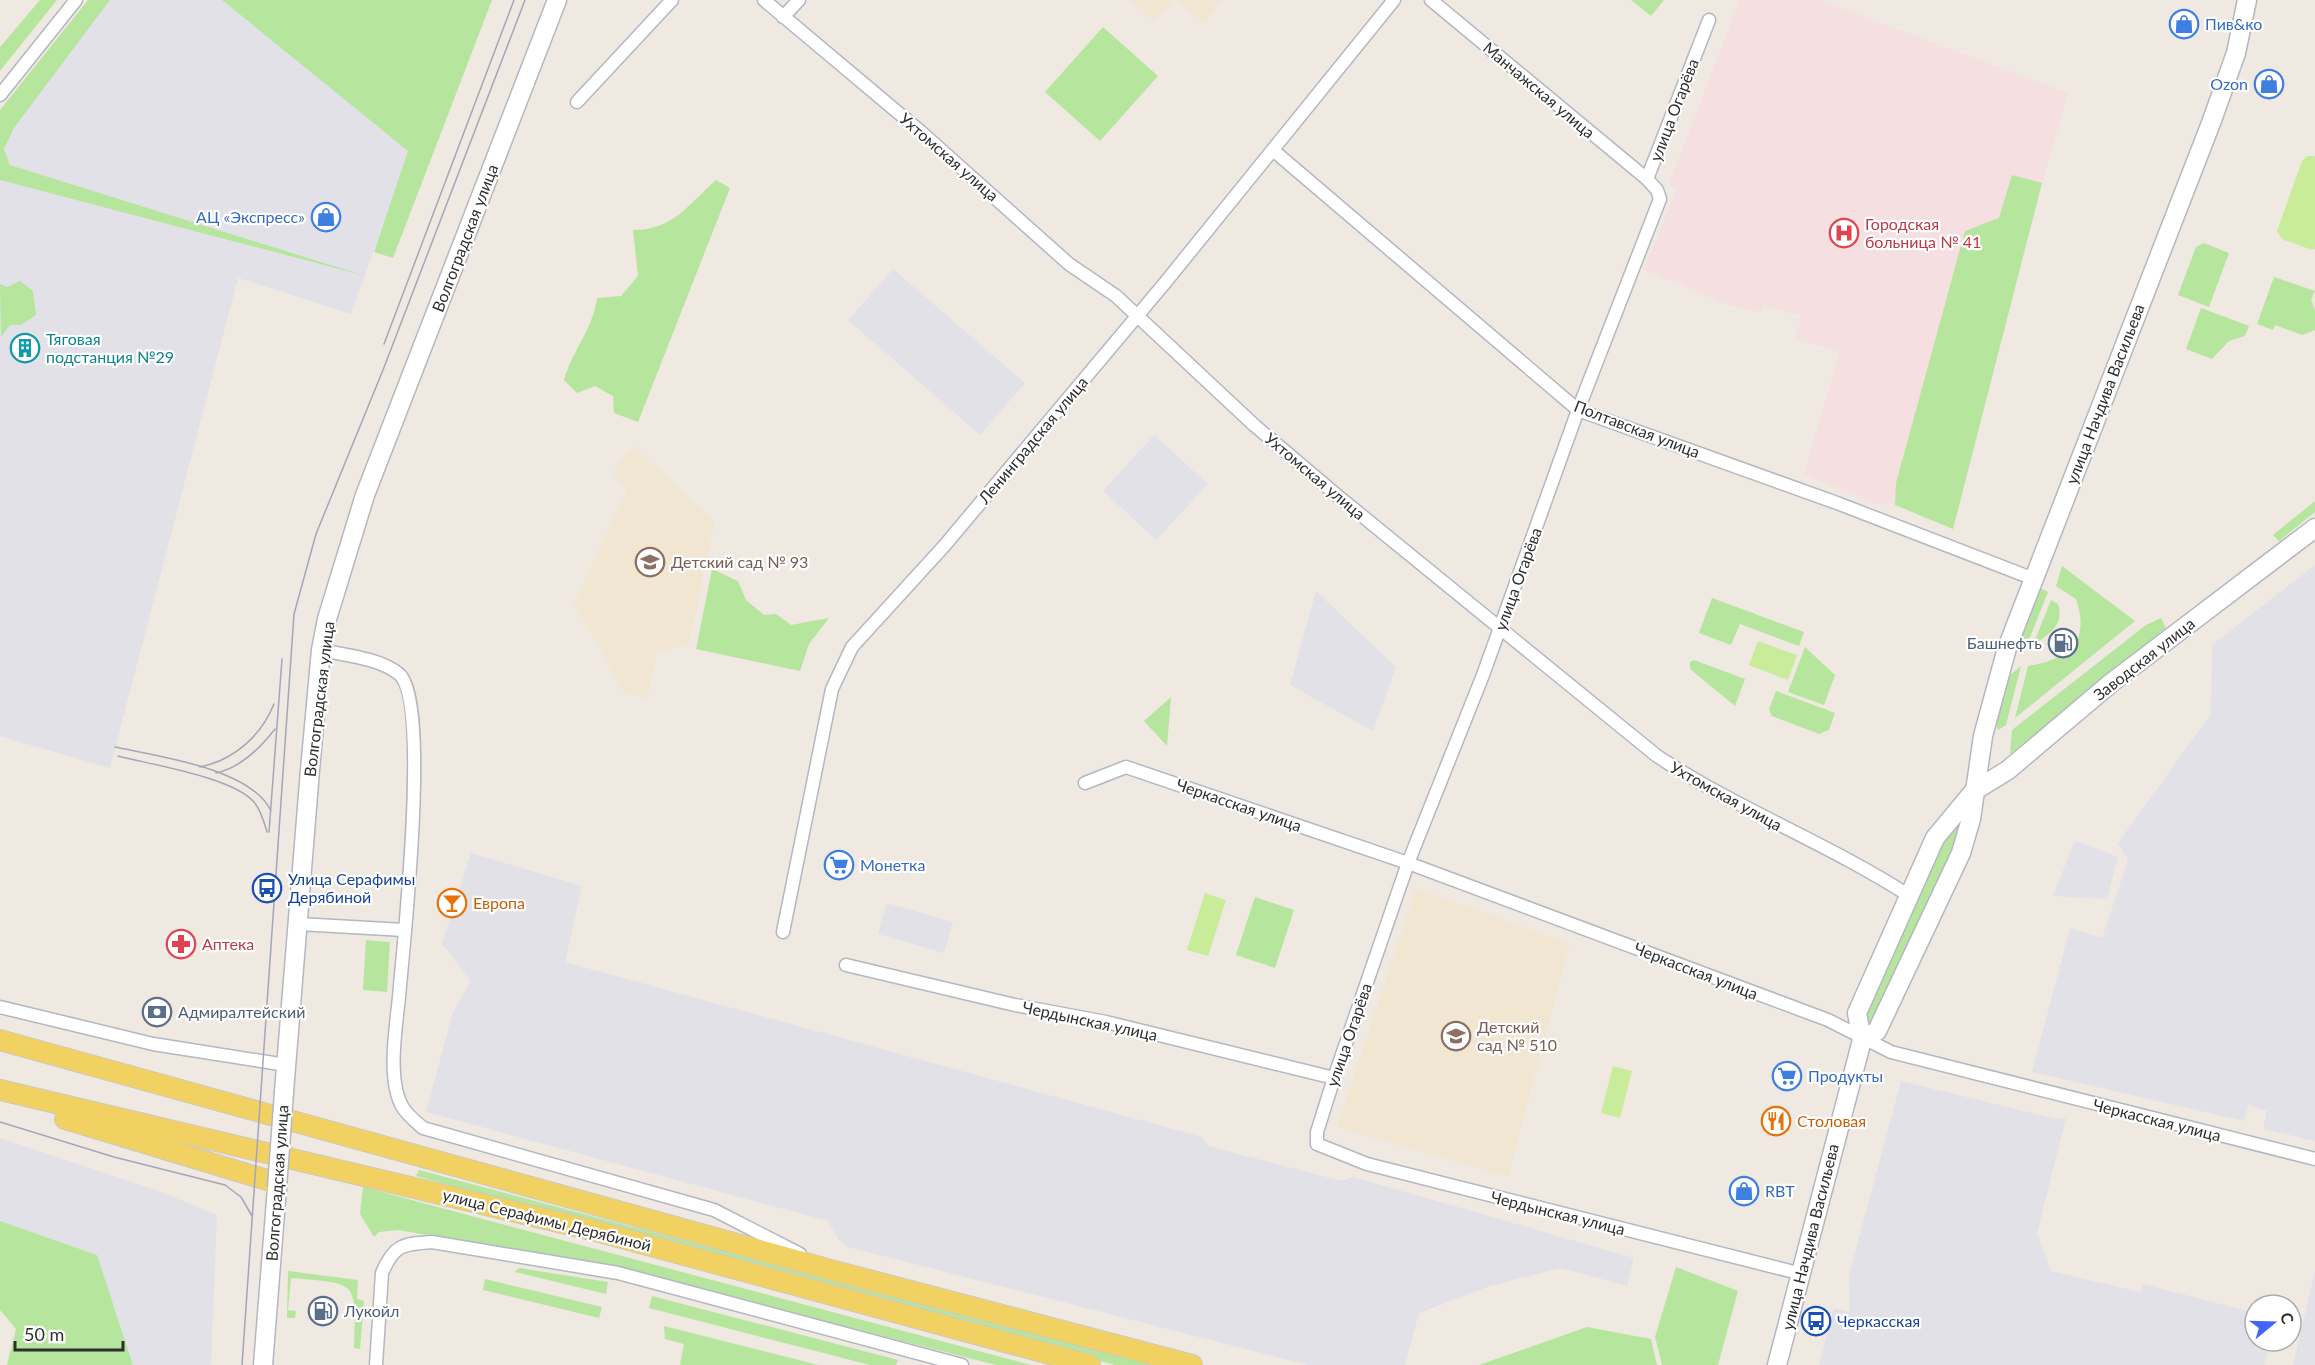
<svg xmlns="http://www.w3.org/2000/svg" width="2315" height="1365" font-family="Lato,sans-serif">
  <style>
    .industrial { fill: #e3e1e8 }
    .education { fill: #f0e6d1 }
    .medical { fill: #f5dfe0 }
    .green { fill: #b6e59e }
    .pitch { fill: #c9ec9a }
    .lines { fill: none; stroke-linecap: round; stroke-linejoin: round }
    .street-casing { stroke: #b4b7c1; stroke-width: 15 }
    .secondary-casing { stroke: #b4b7c1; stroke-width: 21 }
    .primary-casing { stroke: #c9c9c9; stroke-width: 22 }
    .street { stroke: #fff; stroke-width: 12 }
    .secondary { stroke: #fff; stroke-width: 18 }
    .primary { stroke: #f2d163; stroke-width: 20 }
    .tram { stroke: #a3a6b8; stroke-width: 1.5 }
    .secondary-bridge-casing { stroke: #b4b7c1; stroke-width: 21; stroke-linecap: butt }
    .secondary-bridge { stroke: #fff; stroke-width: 18 }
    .labels { text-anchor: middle; stroke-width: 4.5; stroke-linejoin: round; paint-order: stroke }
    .shop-label { font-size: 16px; fill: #366cbe; stroke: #fff; text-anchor: start }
    .street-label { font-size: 16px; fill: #2e2e2e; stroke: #fff }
    .health-label { font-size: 16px; fill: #be3a42; stroke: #fff; text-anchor: start }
    .culture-label { font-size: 16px; fill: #0d838f; stroke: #fff; text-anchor: start }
    .education-label { font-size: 16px; fill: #785e54; stroke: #fff; text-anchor: start }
    .service-label { font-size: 16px; fill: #4e5e75; stroke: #fff; text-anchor: start }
    .transit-label { font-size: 16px; fill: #164399; stroke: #fff; text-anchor: start }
    .food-label { font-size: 16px; fill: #c56008; stroke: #fff; text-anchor: start }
  </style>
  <rect width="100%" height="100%" fill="#efe9e1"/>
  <path class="industrial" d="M110,0h112l187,151 -58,163 -113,-36 -128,490 -110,-32v-556l348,90 -338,-105 -6,-16 10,-21z
    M893,269l132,114 -45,52 -132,-115z
    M1154,435l54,49 -52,56 -53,-49z
    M2315,565v576l-52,-12 4,-18 -19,-6 -4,16 -212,-49 38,-144 32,10 26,-78 -10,-17 93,-129 1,-69z
    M1316,591l80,76 -23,64 -83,-46z
    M2075,840l43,17 -11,42 -54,-3z
    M471,853l111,33 -17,76 637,175 6,9 134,35 11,-4 281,81 -7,28 -66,-18 -71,18 -71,27 -14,52h-97l-460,-118 -9,-7 -11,-19 -402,-109 27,-100 18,-31 -29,-37z
    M887,903l66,19 -9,31 -66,-19z
    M1901,1081l156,38 9,-1 -29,115 14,38 89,21 3,-8 112,29v28h16l-7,24h-445l15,-57 16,4 -1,-37z
    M0,1138l156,52 61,25 -6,150h-78l-36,-110 -97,-34z
    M2315,1271v94h-22z"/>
  <path class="education" d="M1129,0h43l-17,21z
    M1176,0h46l-18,23z
    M633,446l82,75 -26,122 -32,10 -10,46 -23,-7 -50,-89 53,-112 -15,-18z
    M1416,888l154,56 -62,233 -171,-50z"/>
  <path class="medical" d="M1740,0h79l249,93 -28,97 -87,339 -64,-27 -9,3 -76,-31 36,-122 -45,-14 7,-22 -39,-11 -1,7 -27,-5 -91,-37 33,-81 -8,-5z"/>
  <path class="green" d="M40,0h17l-57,71v-24z
    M88,0h22l-96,128 -10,21 6,16 356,111 -366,-96v-70z
    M222,0h270l-99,258 -19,-6 34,-101z
    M1631,0h33l-13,16z
    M1103,27l55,49 -58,65 -55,-49z
    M2012,175l30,8 -89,346 -58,-24 1,-22 69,-252 34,-13z
    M716,180l14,8 -92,234 -24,-9 -1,-17 -18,-10 -18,7 -13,-13c8,-29 29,-51 33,-82l24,-2 17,-20 -5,-46c40,0 55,-25 83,-50z
    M2204,243l25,10 -20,54 -31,-12 18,-48z
    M2274,277l41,14 -4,8 4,11v20l-13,5 -27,-10 -2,5 -16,-6z
    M20,281l13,10 3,24 -15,10h-11l-9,12 -1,-53 7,3z
    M2201,308l48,18 -4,10 -16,5 -17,18 -26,-10z
    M2315,501v11l-36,29 -6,-6z
    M2062,566l73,55 -120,97 13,-52c40,-7 63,-23 48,-67l-20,-13z
    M712,569l26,12 8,19 18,15 12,-1 15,11 38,-7 -20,26 -9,27 -104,-22z
    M2040,588l8,4 -21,53 -7,-3z
    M1712,598l92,34 -5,14 -59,-22 -9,21 -32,-12z
    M2051,600l7,4c7,20 -9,31 -25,41z
    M2161,618l5,10 -156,126 2,-24 134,-105z
    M1805,647l30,28 -11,30 -36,-13z
    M1694,660l51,19 -10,27 -45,-37v-7z
    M2021,666l-15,59 -8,5 -4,-14 15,-40z
    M1776,691l59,22 -6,17 -10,4 -47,-18 -3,-7z
    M1171,697l-4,49 -23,-25z
    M1967,815l-95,214 -10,-8 67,-159 21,-32z
    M1255,897l39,13 -19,58 -39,-13z
    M366,940l24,2 -3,50 -24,-2z
    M419,1170l733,195h-37l-699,-189z
    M363,1187l668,178h-35l-384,-98 -214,-37 -19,2 -5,5 -14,-23z
    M0,1221l97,34 36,110h-126l9,-36 -16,-19z
    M1676,1267l62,24 -20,74h-56l-7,-28z
    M519,1268l89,14 -2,12 -91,-22z
    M288,1271l70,9 -1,19 7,2 -4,48 -6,-1c2,-68 5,-64 -63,-70l-3,32 8,1 -1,7h-8z
    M485,1279l117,28 -3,11 -116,-28z
    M652,1296l246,64 -2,5h-26l-221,-57z
    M664,1326l154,39h-138l4,-21 -19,-5z
    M1587,1327l64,12 6,26h-178z"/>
  <path class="pitch" d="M2307,156h8v93l-3,1 -30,-11 -5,-8 25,-70z
    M1758,641l39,14 -9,25 -39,-15z
    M1205,893l21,7 -18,56 -21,-6z
    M1613,1066l19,5 -12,47 -19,-5z"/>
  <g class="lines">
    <g class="street-casing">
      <path id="street" d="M764,0l156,131 149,133 47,32 138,129 85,72 318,259c80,53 170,87 251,139
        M1431,0l216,179 10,11 3,9 -82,211 -95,265 -75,188 -74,215 -17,54v12l50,20 435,110
        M783,17l16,-17
        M0,95l76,-95
        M577,102l95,-102
        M1274,151l304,259 259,93 197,76
        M1647,179l62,-159
        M321,650c23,5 59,8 78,24 32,27 4,274 0,323 -3,30 -12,82 3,109 4,8 14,16 21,22l291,82 86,44
        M1085,783l41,-16 282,96 420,157 63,32 424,107
        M299,924l105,6
        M783,932l49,-243 20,-42 93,-102 219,-261 230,-284
        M846,965l169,40 91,17 228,56
        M0,1007l153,37 133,21
        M376,1365l6,-92c12,-28 20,-29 50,-31l186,31 344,92"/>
    </g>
    <g class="secondary-casing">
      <path id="secondary" d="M1862,1040l15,-9 84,-178 10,-34 12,-83 24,-88 204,-525 25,-70 11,-53
        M284,1092l26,-322 11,-120 6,-31 38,-124 192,-495
        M263,1365l14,-177
        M1777,1365l85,-325 -5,-27 78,-175 39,-47 34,-21 103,-87 204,-155"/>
    </g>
    <g class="primary-casing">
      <path id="primary" d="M0,1040l831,230 361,95
        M0,1090l592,140 498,135
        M65,1119l212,64"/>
    </g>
    <use href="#street" class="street"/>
    <use href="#secondary" class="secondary"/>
    <use href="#primary" class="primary"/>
    <path class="tram" d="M384,344l130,-344
      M115,747c43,9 137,22 156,64
      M118,756c34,9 114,21 136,46 7,8 10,20 13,30
      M200,767c34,-7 61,-31 74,-63
      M216,773c24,-5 45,-26 59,-44
      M269,832l13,-173
      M0,1122l114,35 111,28 16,12 11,19
      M242,1365l52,-751 22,-80 67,-164 142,-370"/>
    <g class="secondary-bridge-casing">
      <path id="secondary-bridge" d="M277,1188l7,-96"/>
    </g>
    <use href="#secondary-bridge" class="secondary-bridge"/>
  </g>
  <defs>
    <g id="shop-ring" transform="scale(1.5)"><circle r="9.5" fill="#fff" stroke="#3f7fe0" stroke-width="1.5"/><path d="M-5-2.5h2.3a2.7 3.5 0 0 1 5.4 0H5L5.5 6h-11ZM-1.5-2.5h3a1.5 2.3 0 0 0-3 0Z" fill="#3f7fe0"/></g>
    <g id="hospital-ring" transform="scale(1.5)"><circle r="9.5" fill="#fff" stroke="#e0444e" stroke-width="1.5"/><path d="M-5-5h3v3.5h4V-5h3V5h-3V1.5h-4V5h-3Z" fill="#e0444e"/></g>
    <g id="building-ring" transform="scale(1.5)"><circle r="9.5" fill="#fff" stroke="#0f9aa8" stroke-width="1.5"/><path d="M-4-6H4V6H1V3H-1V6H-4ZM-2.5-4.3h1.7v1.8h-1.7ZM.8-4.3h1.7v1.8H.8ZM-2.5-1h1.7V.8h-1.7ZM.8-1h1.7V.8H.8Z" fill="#0f9aa8"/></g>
    <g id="school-ring" transform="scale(1.5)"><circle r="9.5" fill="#fff" stroke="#8d6e63" stroke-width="1.5"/><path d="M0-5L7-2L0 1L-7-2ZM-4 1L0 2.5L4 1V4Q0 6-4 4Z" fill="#8d6e63"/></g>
    <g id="fuel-ring" transform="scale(1.5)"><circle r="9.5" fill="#fff" stroke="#5c6f8a" stroke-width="1.5"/><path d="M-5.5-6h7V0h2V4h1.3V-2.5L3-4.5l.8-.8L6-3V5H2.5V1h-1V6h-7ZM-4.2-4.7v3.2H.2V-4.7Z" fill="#5c6f8a"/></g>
    <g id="supermarket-ring" transform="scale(1.5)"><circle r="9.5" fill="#fff" stroke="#3f7fe0" stroke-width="1.5"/><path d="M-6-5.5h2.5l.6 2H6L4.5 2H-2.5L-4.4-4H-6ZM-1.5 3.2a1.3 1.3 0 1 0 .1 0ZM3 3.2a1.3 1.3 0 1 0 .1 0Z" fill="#3f7fe0"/></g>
    <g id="bus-ring" transform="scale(1.5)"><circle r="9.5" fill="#fff" stroke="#1a4fb4" stroke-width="1.5"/><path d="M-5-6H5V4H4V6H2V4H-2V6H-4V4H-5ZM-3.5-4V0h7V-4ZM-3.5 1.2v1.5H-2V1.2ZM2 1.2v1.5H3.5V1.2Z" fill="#1a4fb4"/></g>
    <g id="bar-ring" transform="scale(1.5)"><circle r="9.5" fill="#fff" stroke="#e8710a" stroke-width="1.5"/><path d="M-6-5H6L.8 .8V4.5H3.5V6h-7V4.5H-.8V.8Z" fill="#e8710a"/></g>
    <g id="pharmacy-ring" transform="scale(1.5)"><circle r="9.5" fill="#fff" stroke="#e0444e" stroke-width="1.5"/><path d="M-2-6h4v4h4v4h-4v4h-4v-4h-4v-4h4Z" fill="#e0444e"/></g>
    <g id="bank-ring" transform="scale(1.5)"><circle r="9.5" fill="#fff" stroke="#5c6f8a" stroke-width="1.5"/><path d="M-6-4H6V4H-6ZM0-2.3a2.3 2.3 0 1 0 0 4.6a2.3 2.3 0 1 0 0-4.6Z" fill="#5c6f8a"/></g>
    <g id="restaurant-ring" transform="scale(1.5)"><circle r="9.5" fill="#fff" stroke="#e8710a" stroke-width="1.5"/><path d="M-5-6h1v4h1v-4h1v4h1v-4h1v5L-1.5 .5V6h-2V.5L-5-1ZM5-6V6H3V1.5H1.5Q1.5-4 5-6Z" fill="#e8710a"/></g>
  </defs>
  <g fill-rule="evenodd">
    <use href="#shop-ring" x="2184" y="24"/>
    <use href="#shop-ring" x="2269" y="84"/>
    <use href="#shop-ring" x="326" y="217"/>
    <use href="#hospital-ring" x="1844" y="233"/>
    <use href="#building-ring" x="25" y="348"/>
    <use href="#school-ring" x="650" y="562"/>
    <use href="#fuel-ring" x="2063" y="643"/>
    <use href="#supermarket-ring" x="839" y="865"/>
    <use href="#bus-ring" x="267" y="888"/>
    <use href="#bar-ring" x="452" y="903"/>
    <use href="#pharmacy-ring" x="181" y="944"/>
    <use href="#bank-ring" x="157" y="1012"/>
    <use href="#school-ring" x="1456" y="1036"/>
    <use href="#supermarket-ring" x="1787" y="1076"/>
    <use href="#restaurant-ring" x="1776" y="1121"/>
    <use href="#shop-ring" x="1744" y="1191"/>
    <use href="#fuel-ring" x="323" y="1311"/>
    <use href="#bus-ring" x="1816" y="1321"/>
  </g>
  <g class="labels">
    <g class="shop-label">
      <text x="2205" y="30">Пив&amp;ко</text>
      <text x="2248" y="90" text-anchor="end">Ozon</text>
      <text x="305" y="223" text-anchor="end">АЦ «Экспресс»</text>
      <text x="860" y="871">Монетка</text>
      <text x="1808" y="1082">Продукты</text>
      <text x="1765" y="1197">RBT</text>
    </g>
    <g class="street-label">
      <text transform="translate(1539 90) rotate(40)" y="6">Манчажская улица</text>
      <text transform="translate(1674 110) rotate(-69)" y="6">улица Огарёва</text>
      <text transform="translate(949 157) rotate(41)" y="6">Ухтомская улица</text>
      <text transform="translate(465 238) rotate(-69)" y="6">Волгоградская улица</text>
      <text transform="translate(2105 394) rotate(-69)" y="6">улица Начдива Васильева</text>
      <text transform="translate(1637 429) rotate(21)" y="6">Полтавская улица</text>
      <text transform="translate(1033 440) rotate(-50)" y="6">Ленинградская улица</text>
      <text transform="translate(1315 476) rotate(40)" y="6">Ухтомская улица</text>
      <text transform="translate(1518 579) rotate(-70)" y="6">улица Огарёва</text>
      <text transform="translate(2144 659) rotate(-38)" y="6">Заводская улица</text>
      <text transform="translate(319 699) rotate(-83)" y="6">Волгоградская улица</text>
      <text transform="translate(1726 796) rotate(29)" y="6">Ухтомская улица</text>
      <text transform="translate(1239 805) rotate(19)" y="6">Черкасская улица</text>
      <text transform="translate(1696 971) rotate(21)" y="6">Черкасская улица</text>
      <text transform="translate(1090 1021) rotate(12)" y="6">Чердынская улица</text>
      <text transform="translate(1349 1035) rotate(-71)" y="6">улица Огарёва</text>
      <text transform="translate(2157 1120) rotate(14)" y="6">Черкасская улица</text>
      <text transform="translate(277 1183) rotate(-86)" y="6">Волгоградская улица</text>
      <text transform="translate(1558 1213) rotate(14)" y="6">Чердынская улица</text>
      <text transform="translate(547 1220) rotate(14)" y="6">улица Серафимы Дерябиной</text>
      <text transform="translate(1810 1237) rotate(-76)" y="6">улица Начдива Васильева</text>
    </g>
    <g class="health-label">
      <text x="1865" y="230">Городская<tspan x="1865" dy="18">больница № 41</tspan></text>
      <text x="202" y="950">Аптека</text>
    </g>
    <g class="culture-label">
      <text x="46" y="345">Тяговая<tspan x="46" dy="18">подстанция №29</tspan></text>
    </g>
    <g class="education-label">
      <text x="671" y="568">Детский сад № 93</text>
      <text x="1477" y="1033">Детский<tspan x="1477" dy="18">сад № 510</tspan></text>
    </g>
    <g class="service-label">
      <text x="2042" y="649" text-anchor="end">Башнефть</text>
      <text x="178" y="1018">Адмиралтейский</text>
      <text x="344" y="1317">Лукойл</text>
    </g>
    <g class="transit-label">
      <text x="288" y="885">Улица Серафимы<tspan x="288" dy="18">Дерябиной</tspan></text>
      <text x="1837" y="1327">Черкасская</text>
    </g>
    <g class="food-label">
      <text x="473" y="909">Европа</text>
      <text x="1797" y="1127">Столовая</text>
    </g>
  </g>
  <g transform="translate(2273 1323) rotate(71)"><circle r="28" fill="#ffffff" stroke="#ababab" stroke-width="1.5"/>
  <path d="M0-4.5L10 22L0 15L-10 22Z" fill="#4264fb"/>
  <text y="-9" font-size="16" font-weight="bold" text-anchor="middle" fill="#2e2e2e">С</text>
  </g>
  <path d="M15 1341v9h108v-9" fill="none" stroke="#2e2e2e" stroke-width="3"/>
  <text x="24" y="1341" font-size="18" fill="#2e2e2e" stroke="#ffffff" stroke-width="4.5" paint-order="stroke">50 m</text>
</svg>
